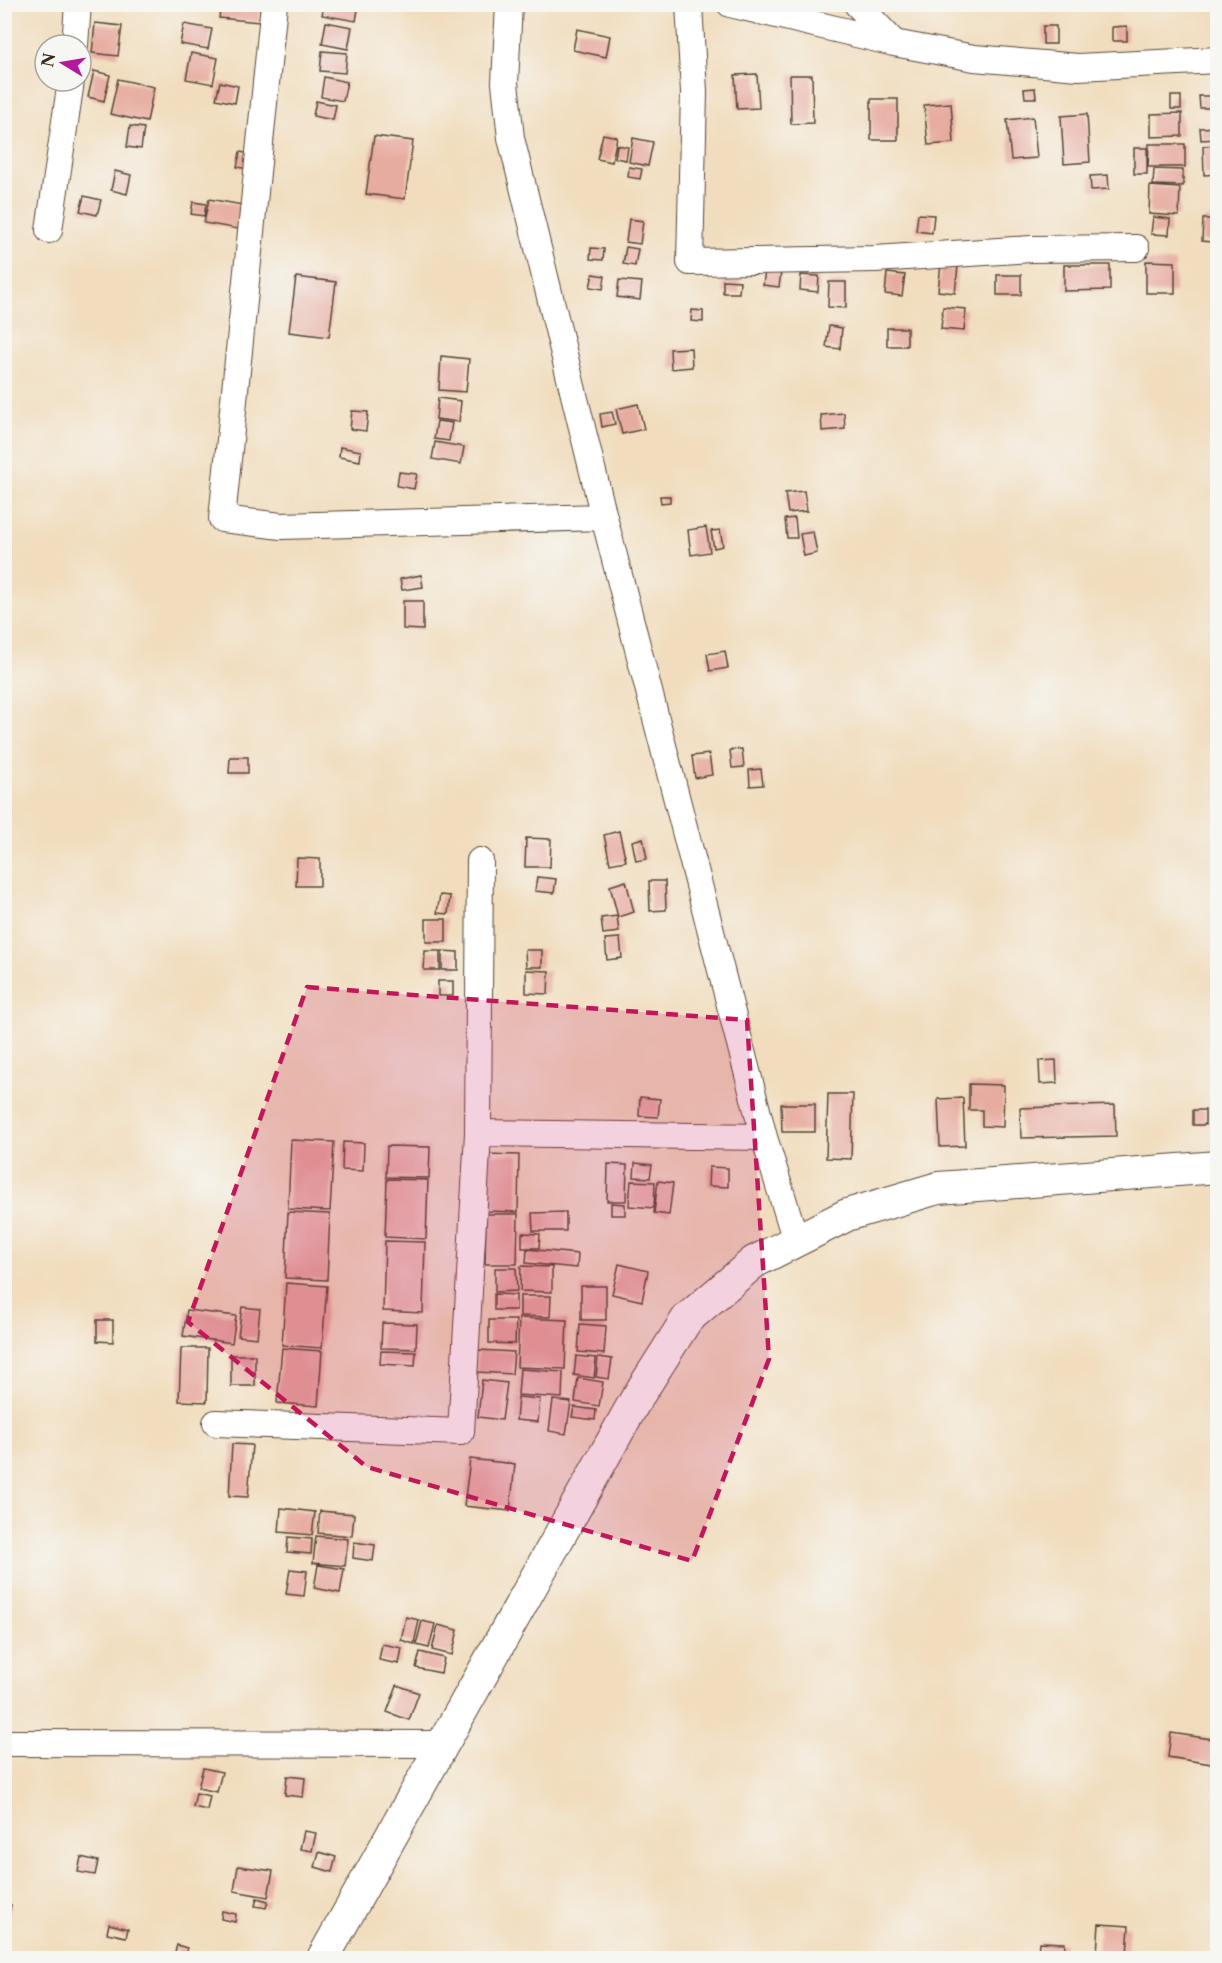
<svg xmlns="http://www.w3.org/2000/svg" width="1222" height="1963" font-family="'Libre Caslon Text',serif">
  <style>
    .building { fill: #e7aca0 }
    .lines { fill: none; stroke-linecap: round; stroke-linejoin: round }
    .minor-casing { stroke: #564536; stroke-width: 28 }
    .major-casing { stroke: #564536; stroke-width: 34 }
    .minor { stroke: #fff; stroke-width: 26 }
    .major { stroke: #fff; stroke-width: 32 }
    .marked { fill: #c2185b; fill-opacity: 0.2; stroke: #c2185b; stroke-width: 4.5; stroke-dasharray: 12 8; stroke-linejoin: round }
  </style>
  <rect width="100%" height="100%" fill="#f6f6f2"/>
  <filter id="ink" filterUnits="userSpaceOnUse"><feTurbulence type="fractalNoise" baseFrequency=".0167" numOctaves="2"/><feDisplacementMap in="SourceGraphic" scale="12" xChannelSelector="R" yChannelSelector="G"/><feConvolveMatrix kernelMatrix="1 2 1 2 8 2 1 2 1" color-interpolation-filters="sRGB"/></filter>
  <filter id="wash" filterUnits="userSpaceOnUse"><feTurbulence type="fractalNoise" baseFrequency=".008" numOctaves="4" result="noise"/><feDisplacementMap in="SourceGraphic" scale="24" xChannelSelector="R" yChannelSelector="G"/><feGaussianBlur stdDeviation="1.35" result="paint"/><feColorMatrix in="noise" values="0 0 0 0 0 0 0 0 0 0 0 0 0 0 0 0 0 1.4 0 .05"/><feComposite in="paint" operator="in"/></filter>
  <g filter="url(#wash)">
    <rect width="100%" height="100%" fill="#f1ddbe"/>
    <g id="blocks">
      <path class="building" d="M221,4h40l-2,18 -40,-4z
        M324,4h35l-3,17 -34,-6z
        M326,22l26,5 -4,22 -26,-5z
        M95,23l27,3 -4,30 -26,-3z
        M184,24l28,5 -4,20 -28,-5z
        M1043,26h13v18h-13z
        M1127,26v15h-15v-14z
        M577,29l33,7 -4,21 -33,-7z
        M322,51l25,2 -2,20 -25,-2z
        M191,53l27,5 -5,26 -27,-5z
        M94,71l16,4 -6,26 -16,-4z
        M757,74l2,34 -22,1 -2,-34z
        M790,75h22l1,48 -22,1z
        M324,77l23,5 -4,19 -22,-4z
        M118,79l36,8 -7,35 -37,-8z
        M220,82l18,4 -3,17 -19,-4z
        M1035,88l1,10h-11l-1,-9z
        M1171,96h10v13h-10z
        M1199,96h13v12h-12z
        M1214,97h4v26h-3z
        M871,99h27v41h-27z
        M316,101l20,4 -3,15 -20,-4z
        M951,103l3,40 -26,2 -4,-40z
        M1182,113v23l-31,1v-23z
        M1087,114l3,48 -26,2 -3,-48z
        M1033,117l4,41 -26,2 -4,-40z
        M130,126l14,2 -3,21 -14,-2z
        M1218,127v12l-17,1 -1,-12z
        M603,134l14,3 -5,25 -15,-3z
        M374,136l39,5 -8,58 -39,-5z
        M633,138l20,4 -5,24 -19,-4z
        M1149,144h36v23h-37z
        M617,145l11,2 -2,13 -11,-2z
        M1218,145v29l-14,1 -1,-29z
        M1134,148h13v26h-13z
        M240,152l11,2 -3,15 -11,-2z
        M629,167l13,2 -2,10 -12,-2z
        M1154,169l29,1v16l-30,-1z
        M115,171l16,4 -4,19 -16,-4z
        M1108,175l1,14 -18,1 -1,-14z
        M1150,186l30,2 -1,28 -30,-2z
        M84,196l17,4 -4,15 -17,-4z
        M209,199l34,6 -5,24 -34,-6z
        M1215,201h3v42h-5z
        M193,202l13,2 -2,12 -13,-2z
        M918,214l16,1 -2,18 -16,-2z
        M1153,217l17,2 -1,16 -18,-1z
        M629,219l14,2 -3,23 -14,-2z
        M1203,219h9l-1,23 -9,-1z
        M626,247l12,2 -3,17 -12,-2z
        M591,248l13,1 -1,11 -13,-1z
        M1146,261l29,1v31h-29z
        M941,264l17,2 -3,27 -17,-2z
        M1064,265h46v25l-46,1z
        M765,270l16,2 -2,15 -16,-2z
        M887,273l18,2 -3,21 -17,-2z
        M593,274l12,2 -2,13 -13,-2z
        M801,275l18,1 -1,16 -18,-2z
        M997,275h24v20h-24z
        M296,277l40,5 -7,55 -40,-5z
        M619,280l23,2 -2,18 -23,-3z
        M723,280l17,1 -1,12h-16z
        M829,282h17v26l-18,-1z
        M943,307l23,2 -2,22 -23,-2z
        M692,310l11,1v11l-12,-1z
        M829,326l13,2 -2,21 -14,-2z
        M887,328h20v18h-20z
        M691,348l1,19 -21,2 -1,-20z
        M441,356l28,3 -3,33 -27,-2z
        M438,398l23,3 -2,21 -23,-3z
        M638,404l6,25 -22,5 -6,-25z
        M352,411l16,1 -2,19 -16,-2z
        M612,412l3,12 -13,3 -2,-13z
        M844,413l1,16 -23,2 -1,-16z
        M437,421l15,2 -3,18 -15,-2z
        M435,442l29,5 -3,17 -29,-5z
        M340,447l21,4 -1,10 -21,-4z
        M399,472l18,2 -3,15 -17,-3z
        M804,491l3,20 -19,2 -3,-20z
        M660,496h10v6l-9,1z
        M795,518l2,20h-10l-2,-19z
        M706,527l4,25 -19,3 -3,-25z
        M720,530l3,16 -9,2 -3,-17z
        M813,532l4,21 -13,3 -4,-22z
        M421,575l2,12 -21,3 -2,-11z
        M403,601h20v29l-20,-1z
        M725,651l3,17 -18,3 -3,-17z
        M742,749l2,18 -12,1 -2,-18z
        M709,754l3,21 -17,3 -3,-22z
        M230,757h18v16h-19z
        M761,769l2,16 -13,1 -1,-16z
        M619,831l7,30 -16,3 -6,-29z
        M526,838l25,1 -1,28h-25z
        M643,838l4,21 -11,2 -4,-20z
        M297,858l23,1v27h-24z
        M537,877l19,2 -2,14 -19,-2z
        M626,881l8,31 -16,5 -8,-31z
        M649,881h16l1,29 -16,1z
        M440,895l10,1 -2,18 -11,-1z
        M617,916l2,16 -16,2 -2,-16z
        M426,919h20v23h-20z
        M620,938l2,20 -15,2 -2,-21z
        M525,950h17v17h-16z
        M425,951h15v19h-16z
        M442,951l16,1v18h-16z
        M526,970l23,1 -1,23 -22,-1z
        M438,981h15v15h-15z
        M1056,1060l1,23 -17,1 -1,-23z
        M969,1084l35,1 -1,42 -21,-1v-16h-13z
        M828,1094h25l-2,65 -25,-1z
        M640,1097l20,2 -2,18 -19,-1z
        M963,1098l2,48 -25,1 -2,-48z
        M781,1104h34v28h-33z
        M1115,1105l1,31 -95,2 -1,-30z
        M1193,1110h12v15h-12z
        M291,1140l43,2 -4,69 -42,-2z
        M343,1142l21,1 -1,28 -21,-1z
        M387,1146l43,1 -1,31 -43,-1z
        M487,1154l32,1 -1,57 -32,-1z
        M635,1163l17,2 -2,13 -16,-1z
        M608,1164l19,1 -1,36h-19z
        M709,1167l19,1v19l-20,-1z
        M387,1179l41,1 -2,59 -41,-2z
        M631,1181l24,1 -1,26 -25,-2z
        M658,1181l15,2 -4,32 -15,-2z
        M611,1203l14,1v11h-14z
        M288,1212l42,2 -3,66 -42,-2z
        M566,1212v19h-33l-1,-18z
        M486,1214h32l-1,50h-32z
        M522,1233l18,1 -1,14h-17z
        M385,1241l40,1 -2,71 -40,-2z
        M527,1249l51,5 -1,14 -51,-5z
        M619,1264l29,7 -6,30 -30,-7z
        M521,1266l31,1v25l-32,-1z
        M495,1268h21l1,23 -22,1z
        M286,1283l41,3 -5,62 -40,-3z
        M581,1286h25v34h-25z
        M494,1294l22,1v15h-22z
        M520,1296h31l-1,21 -30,-1z
        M242,1307l18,2 -3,29 -19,-2z
        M187,1310l49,6 -4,27 -49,-7z
        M519,1318l48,2 -2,49 -48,-2z
        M97,1320h16v22l-16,-1z
        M489,1320h27l-1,24 -26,-1z
        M382,1323l35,1 -1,25 -35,-1z
        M580,1324l26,2 -2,28 -26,-2z
        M181,1348h27l-1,54 -28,-1z
        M282,1348l40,3 -4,55 -41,-3z
        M478,1350l36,2 -2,22 -35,-2z
        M381,1351l35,1 -1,14 -35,-2z
        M231,1355h24v31h-24z
        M576,1356l20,2 -2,20 -20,-3z
        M598,1357l14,2 -3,20 -13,-2z
        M520,1369l43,3 -1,26 -44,-3z
        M578,1378l25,4 -4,24 -24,-4z
        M482,1380l25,3 -5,37 -24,-3z
        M518,1397l22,2 -2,23 -22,-2z
        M553,1400l18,2 -5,32 -17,-3z
        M574,1407l22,3 -1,10 -23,-3z
        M232,1444l20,1 -4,52 -19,-1z
        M470,1459l45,5 -5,47 -46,-5z
        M281,1508l34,4 -3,23 -33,-3z
        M320,1511l34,3 -2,22 -34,-3z
        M316,1536l32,3 -3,27 -32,-3z
        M288,1537l24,2 -1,15 -24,-2z
        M354,1542l21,3 -2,16 -20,-3z
        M318,1565l26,4 -4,24 -26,-5z
        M290,1569l17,2 -3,25 -18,-2z
        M406,1617l13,3 -5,24 -13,-4z
        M422,1621l13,3 -6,24 -13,-3z
        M438,1625l20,5 -6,25 -20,-5z
        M382,1644l20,4 -3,16 -20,-4z
        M420,1652l24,6 -3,15 -25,-5z
        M397,1685l22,8 -10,27 -22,-8z
        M1171,1733l47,7v25l-50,-8z
        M203,1768l19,4 -5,20 -19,-4z
        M287,1776l18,2 -2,19 -18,-2z
        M196,1793l14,3 -3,14 -14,-3z
        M304,1831l12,2 -4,18 -12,-2z
        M319,1852l17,5 -4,15 -17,-5z
        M81,1857l17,4 -3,14 -17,-3z
        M238,1866l35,5 -5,26 -34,-6z
        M257,1898l11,3 -2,7 -11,-2z
        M4,1904l7,1 -3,13 -4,-1z
        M222,1911l14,3 -1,8 -14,-3z
        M109,1924l19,5 -2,8 -19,-4z
        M1099,1924l30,2 -2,28h-13v4h-9l1,-5h-9z
        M1039,1942l26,1 -1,13 -10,-1 -1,3h-6v-3l-9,-1z
        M177,1945l10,3 -3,10h-11z"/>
    </g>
  </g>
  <g filter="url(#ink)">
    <use href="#blocks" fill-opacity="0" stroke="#564536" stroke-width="1.5"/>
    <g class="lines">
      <g class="minor-casing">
        <path id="minor" d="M274,4l-52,515 59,7 323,-9
          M509,4l-4,79 6,55 93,379 160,620 32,104
          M689,4l5,88 -4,170 185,-3 156,-10 105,-1
          M730,4l164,39 80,15 104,9 140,-7
          M857,4l37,39
          M75,45l3,-41
          M49,230l22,-149
          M480,861l-2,272 286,4
          M216,1423l245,9 17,-299
          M4,1743l438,1"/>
      </g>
      <g class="major-casing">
        <path id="major" d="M323,1958l312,-557 52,-82 67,-57 93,-47 91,-27 280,-21"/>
      </g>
      <use href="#minor" class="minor"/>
      <use href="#major" class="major"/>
    </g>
  </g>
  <path class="marked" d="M307,987l440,33 22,339 -77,202 -325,-94 -179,-145z"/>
  <rect width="1222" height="1963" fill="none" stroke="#f6f6f2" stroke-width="24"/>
  <g transform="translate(63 63) rotate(281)"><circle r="28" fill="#f6f6f2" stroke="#aba49d" stroke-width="1.5"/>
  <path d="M0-4.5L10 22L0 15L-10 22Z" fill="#b5179e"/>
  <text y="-9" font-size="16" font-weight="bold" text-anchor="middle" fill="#3b2a1e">N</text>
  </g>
</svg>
